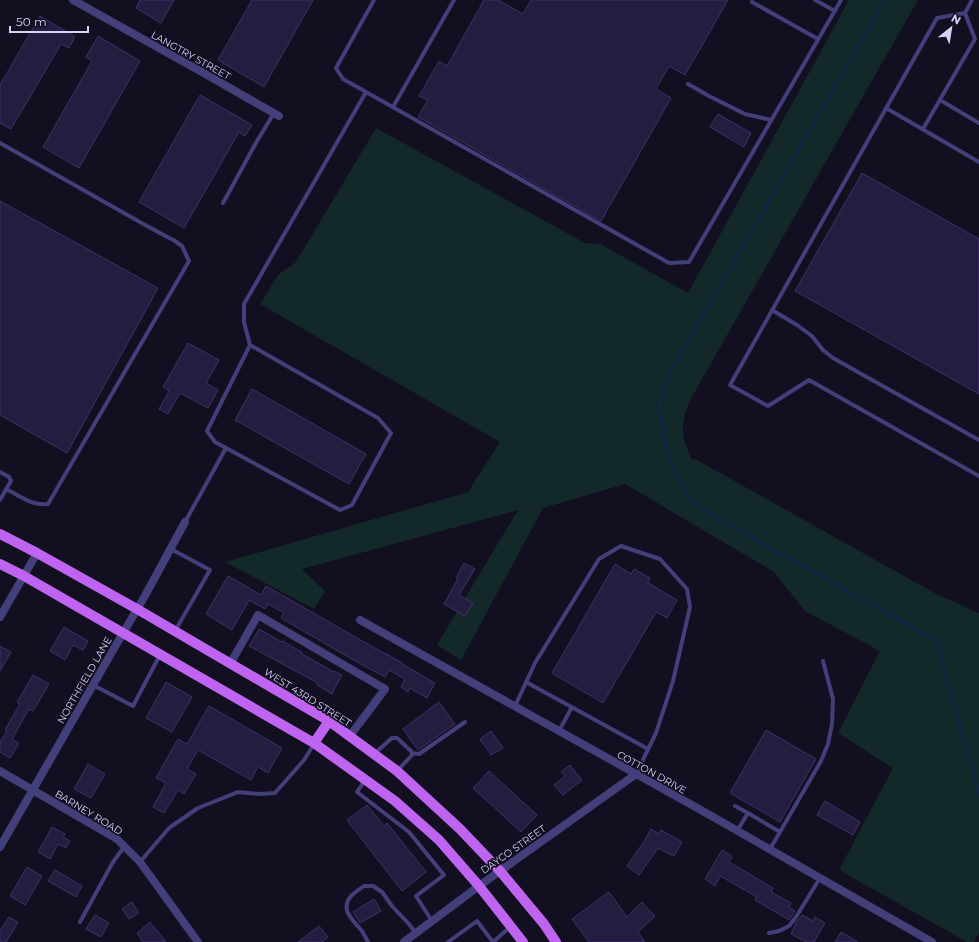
<svg xmlns="http://www.w3.org/2000/svg" width="979" height="942" font-family="Montserrat,sans-serif">
  <style>
    .green { fill: #132929 }
    .lines { fill: none; stroke-linecap: round; stroke-linejoin: round }
    .stream { stroke: #142645; stroke-width: 3 }
    .building { fill: #251d3f; stroke: #3e3169 }
    .service { stroke: #423f7a; stroke-width: 4 }
    .minor { stroke: #423f7a; stroke-width: 8 }
    .primary { stroke: #bf64f0; stroke-width: 10 }
    .labels { text-anchor: middle; stroke-width: 3.5; stroke-linejoin: round; paint-order: stroke }
    .street-label { font-size: 10px; fill: #d8d2fb; stroke: #120f20 }
  </style>
  <rect width="100%" height="100%" fill="#120f20"/>
  <path class="green" d="M849,0h69l-228,400c-10,24 -9,37 2,60l3,-1 243,136 41,18v320l-5,9h-7l-128,-72 54,-102 -55,-35 42,-82 -75,-40 -31,-39 -149,-88 -82,24 -82,152 -24,-15 81,-135 -216,59 23,22 -11,18 -89,-47 243,-70 32,-50 -240,-138 18,-29 18,-13 80,-134 209,115 15,1 88,49z"/>
  <g class="lines">
    <path class="stream" d="M885,0l-217,376 -9,31 9,51 22,43 25,16 221,123 43,154"/>
  </g>
  <path class="building" d="M140,0h34l-13,23 -25,-15z
    M252,0h61l-49,87 -46,-27z
    M484,0h14l25,14 8,-14h197l-43,75 -16,-9 -13,23 15,9 -70,123 -183,-104 10,-17 -9,-4 20,-35 8,5z
    M40,16l35,21 -6,11 -8,-4 -50,85 -11,-6v-38z
    M98,36l42,25 -61,107 -36,-21 49,-86 -6,-4z
    M200,95l52,30 -7,11 -6,-4 -55,96 -45,-26z
    M718,114l33,19 -7,14 -34,-20z
    M862,173l117,66v155l-184,-103z
    M0,201l158,87 -91,165 -67,-38z
    M188,343l31,17 -13,23 12,7 -10,18 -28,-15 -12,21 -9,-5 10,-18 -6,-4z
    M252,389l114,65 -17,30 -114,-64z
    M464,563l11,6 -16,26 14,8 -8,13 -21,-12 14,-25 -2,-1z
    M615,564l16,10 3,-5 16,9 -2,5 29,17 -10,18 -11,-6 -53,91 -51,-30z
    M228,576l33,19 5,-9 121,69v-1l15,9v1l33,19 -8,15 -17,-10 -2,4 -7,-5 4,-8 -16,-9 -4,7 -28,-15 -76,-44 3,-5 -16,-9 -3,5 -16,-9 -17,30 -26,-16z
    M64,627l24,14 -5,9 -10,-5 -8,15 -15,-9z
    M259,629l23,13 1,-1 8,5 11,6v2l32,18v-1l8,4 -10,19 -15,-9 1,-2 -69,-37z
    M0,646l11,6 -11,19z
    M33,675l16,9 -16,27 -4,-2 -17,30 7,4 -9,15 -10,-6v-10l7,-11 -2,-1 15,-26 -3,-2z
    M166,682l26,15 -20,35 -26,-14z
    M439,702l16,22 -37,26 -15,-21z
    M209,706l73,42 -14,25 -10,-6 -7,13 -53,-30 -11,19 9,5 -12,20 -6,-4 -14,23 -11,-6 13,-24 -10,-5 22,-39 9,5z
    M766,730l50,29 -36,63 -50,-29z
    M491,731l12,17 -12,7 -11,-16z
    M88,764l17,10 -14,24 -17,-9z
    M570,765l12,15 -19,15 -9,-10 11,-9 -4,-4z
    M489,771l48,44 -16,17 -48,-44z
    M825,801l35,21 -7,13 -36,-20z
    M367,805l17,21 3,-3 39,49 -24,19 -55,-71z
    M52,827l13,7 -2,3 7,4 -4,7 -8,-4 -8,15 -12,-7z
    M651,829l8,5 2,-4 21,12 -8,14 -16,-8 -19,27 -12,-9 18,-26z
    M722,850l10,6 -3,6 44,26 -2,4 20,11 -2,4 6,4 -6,9 -34,-20 2,-3 -37,-21 -5,10 -10,-7z
    M27,867l15,9 -17,29 -15,-9z
    M55,870l27,16 -6,11 -28,-16z
    M609,892l18,25 15,-15 13,14 -17,16 7,10h-56l-17,-23z
    M374,899l7,12 -21,12 -7,-11z
    M132,902l7,11 -10,6 -7,-10z
    M95,915l14,8 -8,14 -15,-8z
    M802,915l11,6 2,-4 10,6 -11,19h-8l-15,-8 5,-10h-1z
    M9,917l9,5 -12,20h-6v-11z
    M150,922l16,20h-23l-6,-9z
    M319,926l9,11 -6,5h-24z
    M841,932l17,10h-23z"/>
  <g class="lines">
    <path class="service" d="M374,0l-38,68 7,11 326,184 20,-1 152,-262
      M815,0l20,11
      M972,0l-7,13 -28,5 -207,367 38,21 41,-26 170,96
      M752,2l66,37
      M688,84l21,12 36,18 26,6
      M940,100l39,23
      M393,107l61,-107
      M886,108l93,54
      M923,129l52,-90 -10,-26
      M0,143l147,83 28,15 7,5 7,15 -141,243c-16,2 -28,-8 -42,-15
      M223,203l34,-62 17,-28
      M772,310l25,15 15,11 11,14 10,8 146,82
      M250,345l-43,86 8,11 125,68 12,-5 39,-72 -13,-15 -128,-73 -6,-23v-18l122,-212
      M0,472l9,5 2,4 -11,19
      M185,522l41,-74
      M171,549l39,21 -35,61
      M526,682l122,67
      M93,685l40,21 27,-51
      M515,706l20,-43 64,-104 22,-13 39,13 27,30 3,18 -17,74 -17,52 -20,41
      M559,731l13,-24
      M412,753l7,1 46,-32
      M374,754l18,-16h5l15,14v3l-14,15
      M365,780l-8,12 52,40 35,43 -28,21 16,25
      M735,806l13,7
      M737,831l11,-18 32,19 -10,17
      M780,832l41,-71 7,-17 4,-20 1,-25 -10,-38
      M140,862l29,-34 29,-20 40,-16 21,2 16,-1 29,-33 10,-16
      M80,922l33,-60 11,-15
      M769,933l10,-2 10,-5 7,-9 24,-39
      M368,942c-2,-4 -4,-7 -6,-11 -8,-10 -23,-21 -11,-35 4,-4 9,-7 13,-10h9l9,6 10,14 16,17 8,10
      M448,942l29,-21 16,21
      M493,942l17,-15"/>
    <path class="minor" d="M73,0l120,67 86,49
      M0,617l37,-64
      M360,620l348,194 224,128
      M230,664l28,-49 127,74 -36,48
      M0,771l117,68 23,23 58,80
      M0,847l116,-202 30,-51 39,-72
      M404,942l75,-56 157,-112"/>
    <path class="primary" d="M0,534l37,19 100,56 192,112 68,50 63,58 40,42 44,53 12,18
      M0,564l24,12 290,167 81,58 44,39 40,46 44,56
      M314,743l15,-22"/>
  </g>
  <g class="labels">
    <g class="street-label">
      <text transform="translate(191 55) rotate(29)" y="4">LANGTRY STREET</text>
      <text transform="translate(84 680) rotate(-60)" y="4">NORTHFIELD LANE</text>
      <text transform="translate(308 697) rotate(32)" y="4">WEST 43RD STREET</text>
      <text transform="translate(652 772) rotate(29)" y="4">COTTON DRIVE</text>
      <text transform="translate(89 812) rotate(31)" y="4">BARNEY ROAD</text>
      <text transform="translate(513 849) rotate(-35)" y="4">DAYCO STREET</text>
    </g>
  </g>
  <g transform="translate(951 28) rotate(30)" stroke="#120f20" stroke-width="3" paint-order="stroke">
  <path d="M0-3L7 15L0 10L-7 15Z" fill="#d8d2fb"/>
  <text y="-6" font-size="11" font-weight="bold" text-anchor="middle" fill="#d8d2fb">N</text>
  </g>
  <path d="M10 26v6h78v-6" fill="none" stroke="#d8d2fb" stroke-width="2"/>
  <text x="16" y="26" font-size="12" fill="#d8d2fb" stroke="#120f20" stroke-width="3" paint-order="stroke">50 m</text>
</svg>
